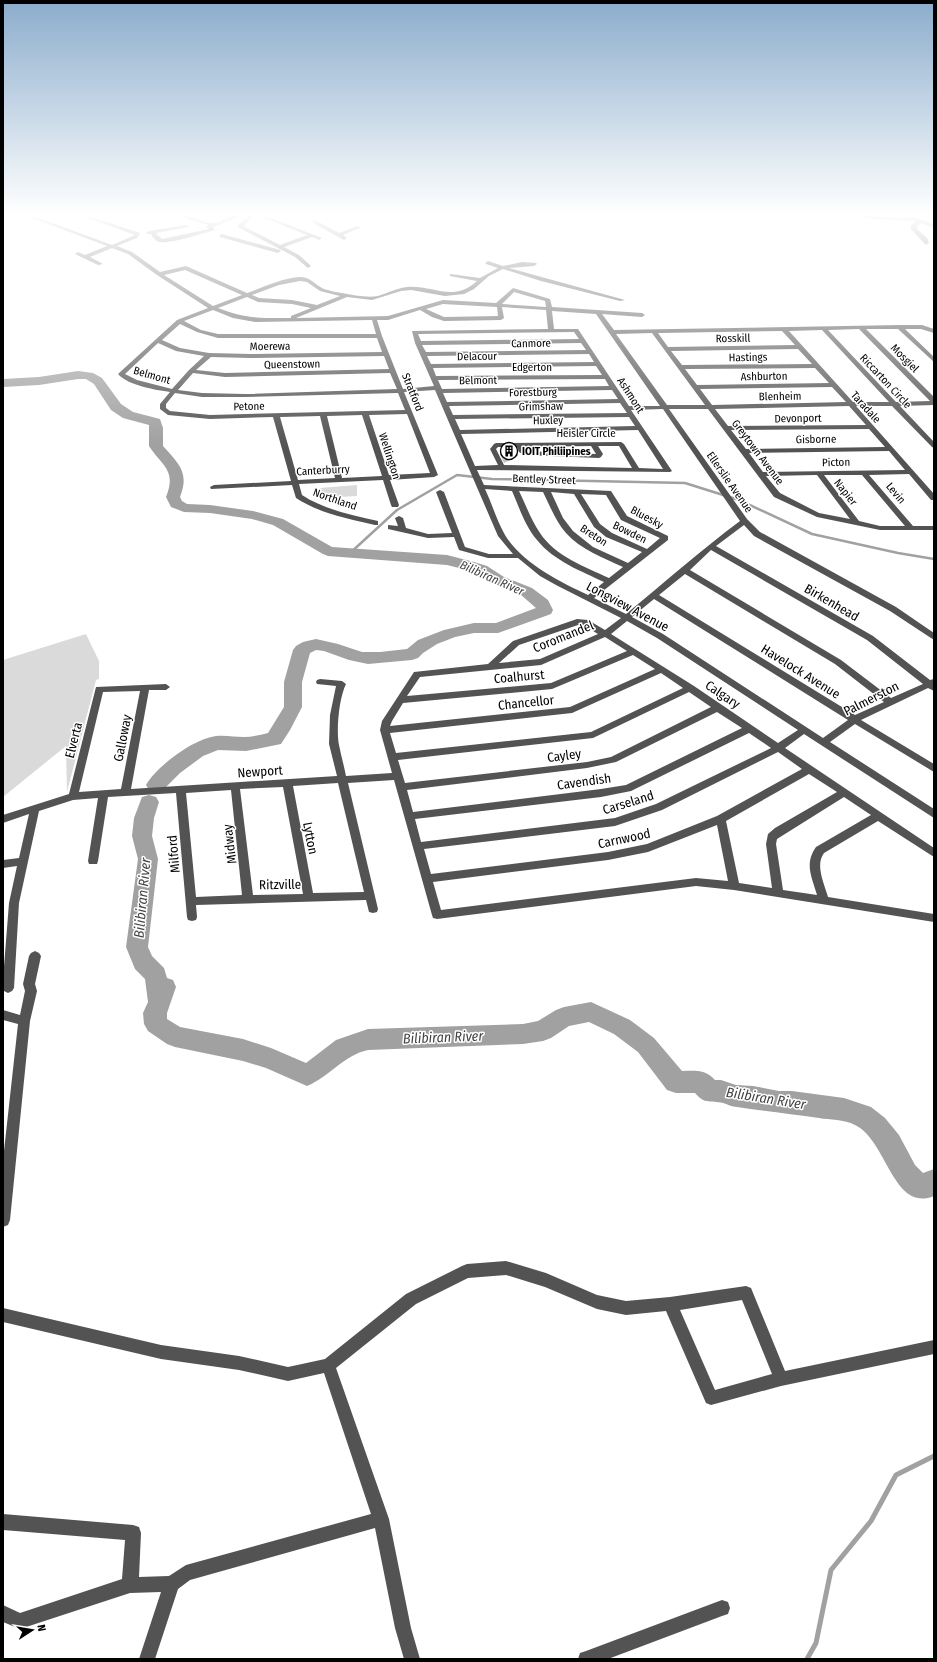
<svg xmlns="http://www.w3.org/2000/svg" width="937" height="1662" font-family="'Fira Sans Condensed',sans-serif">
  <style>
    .green { fill: #dadada }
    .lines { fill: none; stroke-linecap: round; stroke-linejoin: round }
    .stream-far1 { stroke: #a1a1a1; stroke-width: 2.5 }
    .stream { stroke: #a1a1a1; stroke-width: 5 }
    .river { fill: #a1a1a1; fill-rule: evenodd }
    .building { fill: #c3c3c3 }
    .minor { fill: #535353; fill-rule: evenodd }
    .labels { text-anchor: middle; stroke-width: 3; stroke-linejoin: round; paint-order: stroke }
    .far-street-label { font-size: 11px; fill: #000; stroke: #fff }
    .far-poi-label { font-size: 11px; font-weight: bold; fill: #000; stroke: #fff; text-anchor: start }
    .far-water-label { font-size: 12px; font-style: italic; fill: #424242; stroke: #fff }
    .street-label { font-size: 13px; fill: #000; stroke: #fff }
    .water-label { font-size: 14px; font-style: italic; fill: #424242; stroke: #fff }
  </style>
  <rect width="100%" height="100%" fill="#fff"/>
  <path class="green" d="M357,485v11l-36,2 -1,-10z
    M86,634l13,27v18l-3,1 -29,112 -1,-46 -63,51v-137z"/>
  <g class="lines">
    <path class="stream-far1" d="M349,554l48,-44 60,-35 35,4 193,4 54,17 73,34 86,19 36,6"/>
    <path class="stream" d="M807,1659l9,-16 15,-73 40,-49 25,-46 38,-19"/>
    <path class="river" d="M78,371l15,2 9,5 19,26 12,8 27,7 3,9v18c15,17 27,26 17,51l2,4 5,3 23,1 43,6 30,8 49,28 115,8 27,7 13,4 17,11 28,11 16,12 5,10 -2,4 -53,19h-24l-19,4 -18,7 -14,9 -5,5 -6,2 -44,4 -19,-4 -25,-9 -8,-1 -6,3 -8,29v25l-12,23 -9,14 -35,7 -28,-1 -15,6 -23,17 -17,17 -7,2 -7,-2 -3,-5c11,-19 47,-46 70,-49 9,-1 19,1 28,1 8,0 16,-2 24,-4l16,-26v-25l9,-32 3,-4 7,-4 13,-3 22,5 24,8h18l27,-3 11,-9 26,-10 30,-7h22l40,-15 -16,-14 -28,-11 -17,-11 -28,-7 -119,-9 -5,-2 -50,-29 -21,-6 -42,-6 -26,-1 -13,-5 -5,-10c11,-27 -4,-31 -17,-51v-21l-26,-7 -12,-8 -17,-26 -8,-5h-8l-39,6 -36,2v-8l36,-2z
      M149,795l7,2 3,5 -5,16 -2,18 6,23 -10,88 4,9 12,12 3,10 6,2 3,7 -9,26v6l13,8 63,12 28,9 35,15 30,-23 32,-11 155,-5 15,-3 18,-11 8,-3 27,-5 39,18 24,18 28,33c13,0 23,-2 33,9h6l15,5 17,1 26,5h13l52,7 27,9 14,11 14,17 16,30 8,8 11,-4v27c-41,17 -47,-56 -79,-71 -11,-6 -25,-5 -36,-7 -27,-4 -55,-7 -82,-11 -5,0 -10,-3 -14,-4 -13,-3 -18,2 -28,-10h-19l-9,-3 -29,-38 -24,-18 -25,-12 -20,4 -18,12 -8,3 -20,3 -155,6c-24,5 -39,27 -61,36l-41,-18 -23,-7 -68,-14 -8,-3 -19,-13 -4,-7 -1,-11 5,-11 -3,-23 -10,-10 -9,-22 12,-88 -6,-23 2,-18 8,-21z"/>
  </g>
  <path class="building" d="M500,448h16l2,8 -14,7 -4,-9z"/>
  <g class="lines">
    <path class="minor" d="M19,213h6l87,32 23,-10 -61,-22h6l60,20 -3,5 -20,8 15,6 28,20 26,-6 61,27c17,-6 35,-15 53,-16 11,0 15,8 24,12 6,2 12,3 18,4 11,2 25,5 36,3 10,-3 19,-8 29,-9 27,-2 46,16 70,-6l-27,-5v-2l30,4 18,-10 -12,-4 -1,-1 3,-2 15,5 19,-4 14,1 1,1 -3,2 -25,2 116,32 -5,1 -79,-20 -38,-12 -14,7 -15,13 -10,5 -19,2 -34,-6 -10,1 -29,9 -25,-3 -51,21 92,-2 55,-16 53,3 17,-15 37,11 2,8 90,6 3,2 -3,2 -40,-3 12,16 286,-5h22l12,4v4l-13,-4h-16l29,28v5l-36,-33h-32l68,68v8l-34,1 34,36v6l-2,-1 -40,-41h-36l78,88v6h-3l-22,-26 -40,1 44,51h21v4h-54l-63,-13 -43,-20 -66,-88h-39l78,110 13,13 136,75 38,26v7l-44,-29 -136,-75 -10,-11 -28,21 157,90 57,44 4,-1v12l-6,-3 -67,32 73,44v8l-79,-48 -25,18 104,67v9l-130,-84 -19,14 149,100v9l-56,-36 -54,32c-9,12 0,30 4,44l106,17v8l-200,-32 -38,-4 -259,33 -4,-1 -1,-3 -38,-135 -46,3 30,126 -1,3 -4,1 -4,-1 -3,-12 -170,5 1,12 -1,3 -4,1 -4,-1 -1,-3 -11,-124 -68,4 -10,64 -1,3h-8l-1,-3 10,-63 -25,2 -34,11 -20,92 -5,85 -2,3 -4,2 -4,-2 -1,-12 6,-76 8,-37 -14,2v-8l16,-2 10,-44 -26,9v-8l66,-21 27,-107 70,-3 4,3 -4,3h-17l-18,99 206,-13 -8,-32 1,-29 6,-29 -19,-2 -1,-2 1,-2 3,-1 22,2 4,3c-7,14 -10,46 -7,61 2,10 5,21 7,31l46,-3 -12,-43 2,-9 32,-49 74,-8 25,-23 64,-22 11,1 17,10 16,-12 -65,-33 -16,-9 -22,-18h-30l-29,-8 -5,-13 -26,1 -40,-9v-4l10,1 -3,-8 4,-2 4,2 3,10 22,6 24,-1 -16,-41 4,-2 4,2 21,55 24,7h24l-15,-18 -63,-146 -31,2 34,83 -4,2 -44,3 9,25 -1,2h-6l-1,-2 -8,-25 -84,4 3,11c23,15 50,20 76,26v4h-3c-27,-6 -56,-12 -79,-27l-4,-13 -81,4 -1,-2 4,-2 77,-4 -18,-64 -63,2 -42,-4 -8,-6v-5l10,-12c-14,-2 -43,-7 -52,-18l59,-54 31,-12 -51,-33 -29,-21 -16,-6 -22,9 13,7 -5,1 -23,-11 3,-2 7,3 22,-9zM185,270l57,25 -29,11 -49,-31zM300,281l7,1 13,9 20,5 -23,9 -25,-5 -33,-2 -7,-3 27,-10zM514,292l31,9 1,6 -44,-3zM247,297l11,5 34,2 19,4 -20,8v2c-30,0 -45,1 -73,-10zM443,304l54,3 1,9 -54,1 -18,-8zM502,307l44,3 2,19 -136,2 3,12 19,43 -31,3 -21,-53 -5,-16h11l32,-10 12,7 12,4 57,-1 3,-2zM213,310l20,8 22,4 117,-2 4,14h-158l-17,-4 -17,-9zM552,311l44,3 64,92h-31l-51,-77h-24zM180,324l17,8 21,6h159l5,14 -131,2 -42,-1 -29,-5 -18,-8zM859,329l71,72 -34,1 -68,-72zM822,330l67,72h-36l-64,-71zM782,331l13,14 -127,2 -10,-14zM574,332l5,7 -158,2 -3,-7zM652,333l53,72h-38l-51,-71zM158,343l18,8 28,5 -15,14 -17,19 -35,-9 -12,-6zM581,343l5,7 -160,2 -4,-7zM798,349l14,15 -130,1 -11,-14zM589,354l5,8 -163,2 -4,-8zM384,356l5,13 -164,4 -29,-3 15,-13 40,1zM596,366l6,9 -166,1 -3,-8zM815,368l14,15 -132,2 -12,-16zM193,373l32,4 165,-4 7,16 -152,5 -43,-1 -24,-3zM605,379l4,7 -167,3 -4,-9zM832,387l14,15 -134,3 -12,-16zM612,390l6,9 -171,3 -4,-9zM175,393l27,4h43l153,-4 7,17 -195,5 -40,-4 -4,-3v-4zM620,403l7,10 -174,2 -4,-9zM849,406l17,19 -138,1 -13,-17zM663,409l77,112c-39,29 -76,62 -114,93l-32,-16 74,-58v-4l-41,-20 -16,-25 -127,-6 -7,-15 193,2 2,-1 -41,-61zM407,414l23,59 -41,2 -20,-60zM362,415l20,61 -40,2 -15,-62zM320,416l15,62 -37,2 -18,-63zM629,417l6,9 -175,4 -5,-11zM869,429l16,18 -139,2 -15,-19zM638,430l25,39 -24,-1 -15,-24 -3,-2 -125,1 -2,1 -4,5 8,16 -23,1 -14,-32zM591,446l5,8 -70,-3 -2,-4zM598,446h21l13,22 -128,-3 -8,-16 2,-2h19l2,5 5,3 75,3 2,-1 2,-3zM889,451l16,19 -142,2 -14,-19zM816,475h1l33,44 -31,-6 -39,-20 -14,-17zM824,475h38l43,51h-25l-21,-5zM485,489l27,2c7,16 13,35 25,49 17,21 44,31 67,42l-16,13c-28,-13 -66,-32 -83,-60 -8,-14 -13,-31 -20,-46zM519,491l24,1c7,14 13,30 23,41 15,17 38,25 57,34l-14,11c-24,-11 -54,-22 -69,-45 -9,-13 -14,-28 -21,-42zM551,492l23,2 20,33 12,10 36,15 -14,11 -35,-16 -20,-16 -10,-13zM581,494l25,1 15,25 39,18 -13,11 -35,-16 -12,-9zM711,550l156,90 56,44 -32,14 -50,-38 -151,-90zM685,574l150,90 49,38 -29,13 -196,-120zM654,599l194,121 -25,18 -160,-104 -31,-17zM627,621l30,17 141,92 -20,13 -84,-57 -83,-52zM578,625h5l15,9 -58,25 -41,4 20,-18zM605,637l22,14 -76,32 -144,13 13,-19 121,-12zM633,655l22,14 -85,38 -180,19 2,-5 11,-18 149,-14zM661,673l22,15 -92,44 -195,21 -6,-20 182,-20zM140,691l-19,98 -42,3 24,-100zM689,692l22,15 -100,50 -24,5 -182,21 -7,-23 195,-22zM717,712l25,16 -116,57 -25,4 -188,23 -6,-22 180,-22 29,-6zM749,733l22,15 -115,56 -41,14 -194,24 -6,-23 186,-22 30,-6zM778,752l24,17 -85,47 -70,28 -39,8 -177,22 -7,-25 191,-23 47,-16zM809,774l28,18 -62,36 -7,6 -2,10 6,44 -33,-5 -13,-62zM338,783l26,109 -51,1 -20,-107zM283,787l20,107 -50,1 -13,-106zM231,790l11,105 -46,2 -10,-104zM844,797l27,18 -55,32c-12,17 -4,30 1,48l-34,-5 -7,-46 1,-5zM717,825l11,56 -32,-3 -255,32 -8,-28 175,-22 40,-8z
      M177,213c12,0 24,11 37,10 5,0 11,-4 15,-5l-13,-5 18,3 8,-3h8l3,4 -10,9 37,19 27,-10 -55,-22h6l64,25 -3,2 -7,-3 -28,10 15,8 12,11 -3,2 -13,-11 -57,-30v-2l10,-8 -1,-3 -34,13 2,3c-11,3 -45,14 -54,12 -5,0 -8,-4 -10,-8h-4l-1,-1 3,-2 37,-6 3,2 -33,6 6,6 47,-10 -3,-2 3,-2 -22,-6z
      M846,213l35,4 27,1 2,-2 24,8v4l-13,-5 -4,3v3l10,9 2,5 -3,2 -15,-16v-4l5,-4 -43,-2z
      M313,221h4l22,12 18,-7 5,1 -19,8 4,3 -3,2 -31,-17z
      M222,234l58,16 1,1 -3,2 -58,-16 -1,-1z
      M35,951l4,2 2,3 -6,28 2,7 -7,30 -20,199 -2,5 -5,2v-67l15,-136 -15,-4v-10l17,5 5,-24 -2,-7 6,-28 2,-3z
      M506,1261l40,12 51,22 29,6 44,-4 76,-11 5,2 34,83 149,-31v14l-153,32 -70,19 -5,-2 -40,-92 -40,4 -29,-6 -52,-22 -39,-12 -38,3 -52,26 -80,64 53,151 22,109 9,31h-16l-9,-31 -20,-100 -185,52 -12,9 -23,70h-16l22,-67 -31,1 -110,36 -17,-7v-17l17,8 102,-34 3,-39 -122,-10v-16l130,11 6,2 2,6 -2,44 30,-1 17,-11 185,-51 -47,-141 -36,8 -49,-11 -78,-11 -158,-37v-14l158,37 78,11 49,11 37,-8 81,-65 56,-28 5,-2zM742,1300l30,74 -57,16 -35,-80z
      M722,1600l6,2 2,6 -2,6 -6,2 -114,43h-30l2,-6 6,-2z"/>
  </g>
  <linearGradient id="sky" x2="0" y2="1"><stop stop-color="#8baccc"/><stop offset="0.48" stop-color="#fff"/><stop offset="1" stop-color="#fff" stop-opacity="0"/></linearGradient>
  <rect width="937" height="445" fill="url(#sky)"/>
  <defs>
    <g id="building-ring" transform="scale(0.9)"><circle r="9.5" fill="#fff" stroke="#000" stroke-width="1.5"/><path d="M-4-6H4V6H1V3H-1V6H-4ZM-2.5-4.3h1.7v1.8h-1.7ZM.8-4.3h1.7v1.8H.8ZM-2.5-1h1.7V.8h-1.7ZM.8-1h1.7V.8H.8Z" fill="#000"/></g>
  </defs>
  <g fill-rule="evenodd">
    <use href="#building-ring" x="509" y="451"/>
  </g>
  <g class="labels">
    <g class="far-street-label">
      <text transform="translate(733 338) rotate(-1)" y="4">Rosskill</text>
      <text transform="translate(531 343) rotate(-1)" y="4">Canmore</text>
      <text transform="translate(270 346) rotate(-1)" y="4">Moerewa</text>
      <text transform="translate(477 356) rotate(-1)" y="4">Delacour</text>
      <text transform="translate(748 357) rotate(-1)" y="4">Hastings</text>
      <text transform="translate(905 358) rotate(45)" y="4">Mosgiel</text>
      <text transform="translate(292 364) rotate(-1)" y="4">Queenstown</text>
      <text x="532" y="371">Edgerton</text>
      <text transform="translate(152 375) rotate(16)" y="4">Belmont</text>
      <text transform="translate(764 376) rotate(-1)" y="4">Ashburton</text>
      <text transform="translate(478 380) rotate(-1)" y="4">Belmont</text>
      <text transform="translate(886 381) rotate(47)" y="4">Riccarton Circle</text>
      <text transform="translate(413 392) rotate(68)" y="4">Stratford</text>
      <text transform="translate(533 392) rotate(-1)" y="4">Forestburg</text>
      <text transform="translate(631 395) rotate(57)" y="4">Ashmont</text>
      <text transform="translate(780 396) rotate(-1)" y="4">Blenheim</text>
      <text transform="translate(249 406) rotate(-1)" y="4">Petone</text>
      <text transform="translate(541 406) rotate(-1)" y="4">Grimshaw</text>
      <text transform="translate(866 407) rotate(48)" y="4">Taradale</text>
      <text transform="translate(798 418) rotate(-1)" y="4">Devonport</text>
      <text transform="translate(548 420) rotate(-1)" y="4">Huxley</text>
      <text x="586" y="437">Heisler Circle</text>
      <text transform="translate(816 439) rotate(-1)" y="4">Gisborne</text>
      <text transform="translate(758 452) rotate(53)" y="4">Greytown Avenue</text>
      <text transform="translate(390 456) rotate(72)" y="4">Wellington</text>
      <text transform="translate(836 462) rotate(-1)" y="4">Picton</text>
      <text transform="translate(323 470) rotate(-3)" y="4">Canterburry</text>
      <text transform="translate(544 479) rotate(2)" y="4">Bentley Street</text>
      <text transform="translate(730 482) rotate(55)" y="4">Ellerslie Avenue</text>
      <text transform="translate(846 492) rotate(52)" y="4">Napier</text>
      <text transform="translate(896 493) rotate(50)" y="4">Levin</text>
      <text transform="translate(335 499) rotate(19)" y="4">Northland</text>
      <text transform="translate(647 517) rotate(28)" y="4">Bluesky</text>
      <text transform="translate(630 532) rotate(26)" y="4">Bowden</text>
      <text transform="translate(594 535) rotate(33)" y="4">Breton</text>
    </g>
    <g class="far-poi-label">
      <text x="522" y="455">IOIT Philiipines</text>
    </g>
    <g class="far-water-label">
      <text transform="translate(492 578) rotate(24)" y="4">Bilibiran River</text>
    </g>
    <g class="street-label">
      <text transform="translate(832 602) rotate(30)" y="5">Birkenhead</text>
      <text transform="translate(628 606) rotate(28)" y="5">Longview Avenue</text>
      <text transform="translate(563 636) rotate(-22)" y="5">Coromandel</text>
      <text transform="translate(801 671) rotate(32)" y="5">Havelock Avenue</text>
      <text transform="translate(519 676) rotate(-5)" y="5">Coalhurst</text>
      <text transform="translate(723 694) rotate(34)" y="5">Calgary</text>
      <text transform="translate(871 698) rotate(-27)" y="5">Palmerston</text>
      <text transform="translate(526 702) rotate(-6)" y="5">Chancellor</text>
      <text transform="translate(122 738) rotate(-79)" y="5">Galloway</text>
      <text transform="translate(73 740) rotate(-76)" y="5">Elverta</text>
      <text transform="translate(564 755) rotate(-7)" y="5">Cayley</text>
      <text transform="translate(260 771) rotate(-4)" y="5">Newport</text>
      <text transform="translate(584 781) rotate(-8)" y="5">Cavendish</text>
      <text transform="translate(628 802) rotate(-17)" y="5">Carseland</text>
      <text transform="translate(311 838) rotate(79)" y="5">Lytton</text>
      <text transform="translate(624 838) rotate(-12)" y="5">Carnwood</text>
      <text transform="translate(229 844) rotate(-97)" y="5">Midway</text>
      <text transform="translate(173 854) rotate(-95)" y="5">Milford</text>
      <text transform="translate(280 884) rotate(-1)" y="5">Ritzville</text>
    </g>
    <g class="water-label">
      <text transform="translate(142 898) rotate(-85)" y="5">Bilibiran River</text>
      <text transform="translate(443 1037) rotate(-2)" y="5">Bilibiran River</text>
      <text transform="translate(766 1098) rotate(9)" y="5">Bilibiran River</text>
    </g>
  </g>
  <rect width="937" height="1662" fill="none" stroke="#000000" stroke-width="8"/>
  <g transform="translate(32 1630) rotate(78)" stroke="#ffffff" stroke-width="3" paint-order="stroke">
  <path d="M0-3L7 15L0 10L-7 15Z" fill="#000000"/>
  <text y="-6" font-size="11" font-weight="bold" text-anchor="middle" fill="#000000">N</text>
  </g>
</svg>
